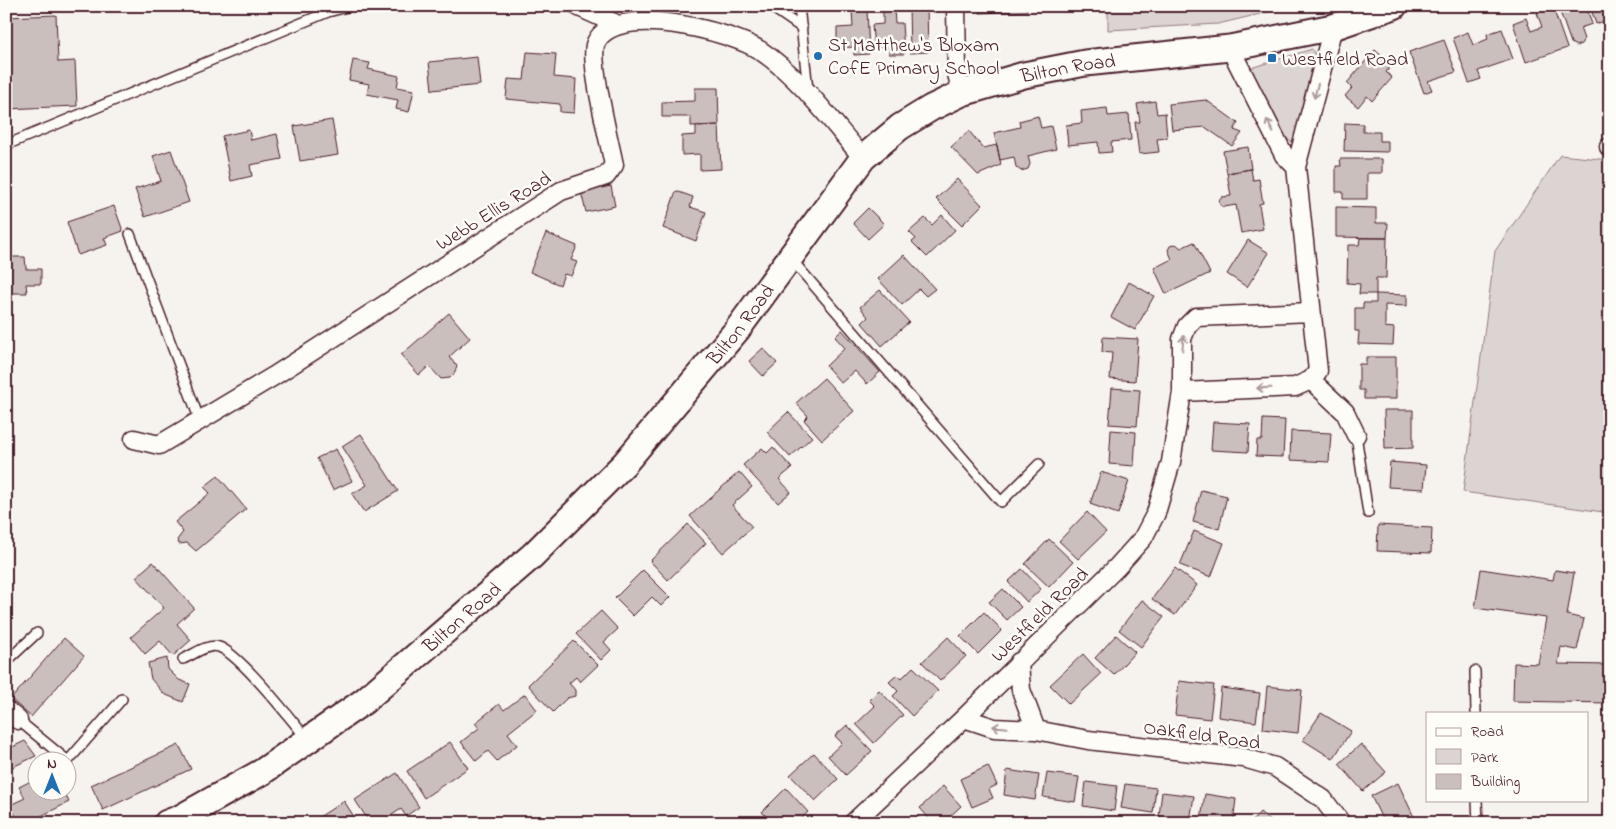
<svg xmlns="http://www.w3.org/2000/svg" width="1616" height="829" font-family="'Indie Flower',sans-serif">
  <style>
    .green { fill: #dcd4d2; stroke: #937a7e }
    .building { fill: #cbbfbe; stroke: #4a1f2b }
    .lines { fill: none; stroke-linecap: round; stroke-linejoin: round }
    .lane-casing { stroke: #4a1f2b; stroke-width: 12 }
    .street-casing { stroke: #4a1f2b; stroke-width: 21 }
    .secondary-casing { stroke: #4a1f2b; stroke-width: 29 }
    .lane { stroke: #fdfcf7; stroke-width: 9 }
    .street { stroke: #fdfcf7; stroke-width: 18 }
    .secondary { stroke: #fdfcf7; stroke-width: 25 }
    .oneway { stroke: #ac999b }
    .poi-dot { fill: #1f6fb2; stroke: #fdfcf7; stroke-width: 2 }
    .labels { text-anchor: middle; stroke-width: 5; stroke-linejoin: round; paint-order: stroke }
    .poi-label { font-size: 20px; fill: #4a1f2b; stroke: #fdfcf7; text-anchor: start }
    .street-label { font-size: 20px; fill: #4a1f2b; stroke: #fdfcf7 }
  </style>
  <rect width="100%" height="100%" fill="#f6f3ef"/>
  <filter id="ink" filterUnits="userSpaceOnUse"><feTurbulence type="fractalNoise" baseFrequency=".02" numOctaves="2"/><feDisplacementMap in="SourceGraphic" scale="10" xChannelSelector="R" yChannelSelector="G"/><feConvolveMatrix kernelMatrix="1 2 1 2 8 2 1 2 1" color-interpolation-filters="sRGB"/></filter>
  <g filter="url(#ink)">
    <path class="green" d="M6,6h102v1l-102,1z
      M1108,6h186l-76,18 -110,6z
      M1312,49l4,9 -19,83h-7l-14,-12 -32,-59z
      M1560,155l50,5v353l-147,-21 32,-241z"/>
    <path class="building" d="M909,6h18l1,46 -18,1z
      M980,6h47v5l-47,2z
      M1558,6h28l6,18 -12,4 4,11 -3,5 -5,2 -5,-3z
      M1590,6h20v13l-14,5z
      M1553,8l14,40 -41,14 -13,-39 13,-5 5,13 11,-4 -5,-14z
      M867,9l2,45 -15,1v-8l-17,1v-20l16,-1 -1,-17z
      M883,9h11l1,14h7l2,31h-15v-7l-15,1 -2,-23 11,-1z
      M56,15l2,47 17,-1 2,45 -71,3v-92z
      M1502,29l11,30 -35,12 3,8 -12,4 -16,-45 15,-6 5,13 15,-6 -1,-5z
      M1444,40l12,32 -28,9 4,9 -8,3 -15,-41z
      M1375,50l17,15 -6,7 6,6 -20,23 -5,-5 -9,11 -13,-11 7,-8 -5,-5z
      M527,52l29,2 -2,23 22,2 -2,34 -14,-1v-8l-54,-5 2,-20 16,1z
      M477,57l3,28 -48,5 -3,-28z
      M353,60l17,3 -2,6 31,7 -2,11 17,3 -5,22 -13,-3 2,-9 -31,-6 2,-10 -20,-4z
      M695,88h23l1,37 -28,1v-9h-29v-15l33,-1z
      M1206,100l32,23 -4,7 8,3 -10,13 -27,-19 -33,3 -3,-26z
      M1155,101l2,13 8,-1 2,25 -10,1 2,13 -20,2 -4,-32h5l-3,-18z
      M1107,108l1,8 21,-2 2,26 -20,2 1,10 -13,1 -1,-11 -30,3 -2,-20 16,-2 -1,-12z
      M1038,116l3,12 10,-2 5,23 -28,7 2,8 -2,5 -7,2 -5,-4 -2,-10 -14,3 -6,-27 26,-6 -1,-6z
      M332,120l6,35 -38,6 -6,-35z
      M1345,123l18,1v8h17v9h8v11l-44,-1z
      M719,125l2,44 -21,1v-16l-18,1v-19l14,-1v-9z
      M249,130l2,10 26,-6 5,25 -32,6 2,11 -21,5 -9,-45z
      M969,131l14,17 14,-3 4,20 -23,10 -27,-28z
      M1248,147l3,22 -24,4 -4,-22z
      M171,150l18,52 -44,15 -10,-28 26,-8 -8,-25z
      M1340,159h42v14h-15v26h-24v-7h-7v-26h5z
      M1251,169l2,11 6,-1 4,24 -4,1 4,25 -22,4 -5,-28 -12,2 -4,-2 -1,-4 3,-4 9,-1 -4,-23z
      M957,179l25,26 -20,20 -26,-26z
      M611,186l4,20 -29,6 -5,-20z
      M676,191l17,6 -3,10 16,5 -10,29 -33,-13z
      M114,206l9,25 -19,7 3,7 -29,10 -11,-33z
      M1336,207l40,1v15h12l-1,15 -51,-1z
      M868,208l16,16 -16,15 -15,-16z
      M942,215l13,15 -28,27 -15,-15 4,-3 -7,-7 16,-14 7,7z
      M546,233l31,13 -6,14 6,2 -6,14 -7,-2 -4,11 -30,-13z
      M1360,238h27l-1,40h-10v16h-17l1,-10 -13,-1 1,-38h11z
      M1248,240l21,13 -22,34 -20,-13z
      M1194,242l16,31 -44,21 -12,-26 18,-9 -4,-9 2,-4 6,-2 5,4z
      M904,255l31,34 -9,7 -7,-7 -17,16 -24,-26z
      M6,257h19l1,12h15v15h-15l1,9h-21z
      M1129,282l25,14 -19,34 -24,-13z
      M880,290l29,32 -27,24 -20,-23 6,-6 -8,-10z
      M1376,294l31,1v11l-22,-1v22l9,1 -1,17 -35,-1 1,-13h-4v-23h8v-5h13z
      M449,313l21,25 -21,19 8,9 -3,8 -4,4 -9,1 -12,-13 -10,9 -18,-20z
      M842,330l38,42 -13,12 -12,-13 -14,12 -15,-17 19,-18 -10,-11z
      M1103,337l35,2 -3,42 -25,-2 2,-26 -10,-1z
      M763,348l14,15 -14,13 -14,-15z
      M1366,357h30v42h-32v-9h-5v-26h7z
      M824,378l30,33 -32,29 -18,-20 4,-4 -12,-13z
      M1112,388l28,2 -3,36 -28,-2z
      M1384,410h29v38l-28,1z
      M788,412l24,25 -22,20 -23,-25z
      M1263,419l22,1 -2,37 -27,-1 1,-16h5z
      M1213,422l37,2 -2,28 -37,-2z
      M1111,430l25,2 -2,34 -25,-2z
      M1291,431l40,2 -2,29 -39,-2z
      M361,434l37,57 -34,21 -12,-18 15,-9 -25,-39z
      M773,447l19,21 -13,11 12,13 -13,11 -35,-38 19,-17 5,5z
      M336,449l16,32 -19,9 -16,-32z
      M1390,462l36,3 -2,24 -36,-2z
      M739,472l13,15 -20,18 20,22 -29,26 -33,-37z
      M1101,472l28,9 -11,33 -28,-10z
      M218,476l28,33 -50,42 -9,-8 -8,1 -2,-4 6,-8 -8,-10 35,-29 -6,-6z
      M1201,490l26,6 -8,33 -26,-7z
      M1087,512l19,20 -28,27 -19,-18z
      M688,524l18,19 -38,37 -18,-19z
      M1378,525l54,3 -1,25 -54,-2z
      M1194,531l30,12 -13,34 -31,-12z
      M1049,539l24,23 -24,25 -24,-23z
      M153,562l41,46 -17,16 14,16 -18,16 -13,-15 -15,13 -14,-17 33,-29 -28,-31z
      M1175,568l22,17 -22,30 -23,-16z
      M1022,569l19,20 -14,13 -19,-20z
      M1481,569l72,11 2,-10 19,3 -7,42 17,4 -7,31 -16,-3 -3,17 50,1 -1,38 -94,-2 1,-38 24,1 8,-46 -71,-10z
      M643,570l27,27 -9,9 -9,-9 -19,19 -18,-18z
      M1003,589l18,18 -14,13 -18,-18z
      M6,594l5,6 -5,5z
      M1142,600l22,17 -23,30 -22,-17z
      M601,611l17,18 -14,13 7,8 -10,10 -25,-26z
      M984,612l18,18 -24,24 -18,-18z
      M1116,635l19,17 -21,23 -19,-17z
      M948,637l18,19 -26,25 -18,-19z
      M64,638l20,18 -53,61 -20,-18z
      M574,641l24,24 -18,17 -4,-5 -7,6 6,7v6l-8,2 -14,14 -25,-27z
      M1083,654l18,20 -32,30 -19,-19z
      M167,658l1,11 11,11 11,4 -7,18 -19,-8 -13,-15 -3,-16z
      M913,667l25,24 -26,25 -19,-20 5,-5 -9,-9 8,-7 4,4z
      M1179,681l35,4 -4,34 -35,-4z
      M1267,686l35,4 -4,43 -35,-4z
      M1221,688l39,5 -4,29 -38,-5z
      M879,690l24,25 -29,28 -18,-19 19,-18 -6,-6z
      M525,694l12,16 -29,23 9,12 -20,16 -9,-10 -12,10 -15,-19 18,-14 -4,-5 24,-19 5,6z
      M1321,713l30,18 -18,28 -30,-19z
      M847,725l25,26 -26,24 -18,-19 14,-13 -7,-7z
      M25,741l11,15 -30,14v-20z
      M450,742l18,26 -44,30 -17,-27z
      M1361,744l25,28 -23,19 -24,-27z
      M179,745l12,24 -88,41 -12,-25z
      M814,753l24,26 -23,22 -25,-26z
      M988,766l9,19 -8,4 4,9 -21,9 -12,-28z
      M1007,770l32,5 -4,25 -31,-5z
      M397,773l22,34 -13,9 -5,-7 -21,14h-10l-15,-23z
      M1047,773l32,4 -4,25 -32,-5z
      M35,779l3,13h26l5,10 -42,21h-8l-9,-18 15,-7 -6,-11z
      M1086,782l31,4 -3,25 -31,-5z
      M1398,783l16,34 -12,6h-18l-13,-27z
      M1125,784l31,4 -3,25 -32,-5z
      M943,786l18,20 -18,17h-10l-13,-15z
      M786,788l22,24 -12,11h-23l-11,-11z
      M1162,792l32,4 -4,25 -31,-5z
      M1205,794l31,5 -3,24 -32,-4z
      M344,801l14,22h-48z
      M6,810l6,13h-6z
      M1260,812l13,11h-22z
      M917,816l7,7h-14z
      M759,817l5,6h-11z"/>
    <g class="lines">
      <g class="lane-casing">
        <path id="lane" d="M547,6l32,1
          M770,6l32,22
          M799,6l9,84
          M6,145l322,-133 23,-6
          M130,234l70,187
          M791,259l210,243 38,-38
          M1356,435l12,78
          M183,659c10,-4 25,-16 36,-12 20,7 72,72 87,91
          M6,662l31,-29
          M1475,671l1,42
          M18,720l50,41 54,-62
          M1477,800l1,23"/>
      </g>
      <g class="street-casing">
        <path id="street" d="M956,6l1,68 5,19
          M579,7l35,16
          M1230,48l54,107 12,12
          M1609,147h1
          M1311,380l34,32 11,23
          M1182,392l113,-5 16,-7 7,-9 -22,-204 37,-140
          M134,439l25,6 115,-69 287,-185 45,-15 8,-11c-5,-25 -24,-100 -19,-120 15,-45 136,-14 166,6 40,27 71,71 102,107
          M1019,662l2,28 15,40
          M6,710l12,10
          M964,718l30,10 42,2 52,10 156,18 31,9 48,32 18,24
          M853,823l111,-105 153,-151 26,-29 13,-25 15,-51 11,-70v-53l5,-13 9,-9 115,-5"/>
      </g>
      <g class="secondary-casing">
        <g id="secondary">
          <path id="s1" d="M167,823l13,-5 82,-46 102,-71 169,-146 91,-91 113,-134 126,-172 37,-31 31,-19 31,-15 62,-18 61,-12 145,-15 103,-21 61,-21"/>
        </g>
      </g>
      <use href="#lane" class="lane"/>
      <use href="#street" class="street"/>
      <use href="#secondary" class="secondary"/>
    </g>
    <defs><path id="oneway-shaft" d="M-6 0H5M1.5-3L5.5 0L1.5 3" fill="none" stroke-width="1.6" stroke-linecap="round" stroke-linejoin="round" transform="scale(1.25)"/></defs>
    <g class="oneway">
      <use href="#oneway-shaft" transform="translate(1316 91) rotate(105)"/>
      <use href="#oneway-shaft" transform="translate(1270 126) rotate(-117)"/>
      <use href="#oneway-shaft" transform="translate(1183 343) rotate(-84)"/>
      <use href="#oneway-shaft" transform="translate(1264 388) rotate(178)"/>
      <use href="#oneway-shaft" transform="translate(1000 727) rotate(-174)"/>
    </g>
  </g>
  <g class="poi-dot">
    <circle cx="818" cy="56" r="5"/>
    <rect x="1267" y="53" width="10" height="10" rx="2.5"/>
  </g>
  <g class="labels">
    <g class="poi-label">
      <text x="828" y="51">St Matthew's Bloxam<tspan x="828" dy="23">CofE Primary School</tspan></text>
      <text x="1282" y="65">Westfield Road</text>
    </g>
    <g class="street-label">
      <text dy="7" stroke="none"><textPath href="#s1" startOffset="1201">Bilton Road</textPath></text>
      <text transform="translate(493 210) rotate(-32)" y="7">Webb Ellis Road</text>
      <text dy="7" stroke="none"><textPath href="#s1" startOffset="766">Bilton Road</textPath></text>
      <text transform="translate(1039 614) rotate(-44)" y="7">Westfield Road</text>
      <text dy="7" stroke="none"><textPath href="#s1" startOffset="361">Bilton Road</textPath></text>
      <text transform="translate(1202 734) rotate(8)" y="7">Oakfield Road</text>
    </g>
  </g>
  <rect width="1616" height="829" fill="none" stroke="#fdfcf7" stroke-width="25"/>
  <rect x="12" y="12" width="1591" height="804" fill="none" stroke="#4a1f2b" stroke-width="2" filter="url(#ink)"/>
  <rect x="1426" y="712" width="162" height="90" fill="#fdfcf7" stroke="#b5a4a5"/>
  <rect x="1436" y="728" width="25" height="8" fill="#fdfcf7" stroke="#b5a4a5"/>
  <text x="1471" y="736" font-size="15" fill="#4a1f2b">Road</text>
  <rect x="1436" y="749" width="25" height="15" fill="#dcd4d2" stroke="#b5a4a5"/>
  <text x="1471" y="762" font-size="15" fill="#4a1f2b">Park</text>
  <rect x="1436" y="774" width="25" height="15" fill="#cbbfbe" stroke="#b5a4a5"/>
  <text x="1471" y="786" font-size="15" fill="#4a1f2b">Building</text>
  <g transform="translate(52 776)"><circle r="24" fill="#fdfcf7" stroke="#b5a4a5"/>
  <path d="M0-4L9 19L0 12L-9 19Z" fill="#1f6fb2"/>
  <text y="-8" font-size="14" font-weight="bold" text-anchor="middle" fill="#4a1f2b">N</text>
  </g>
</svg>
